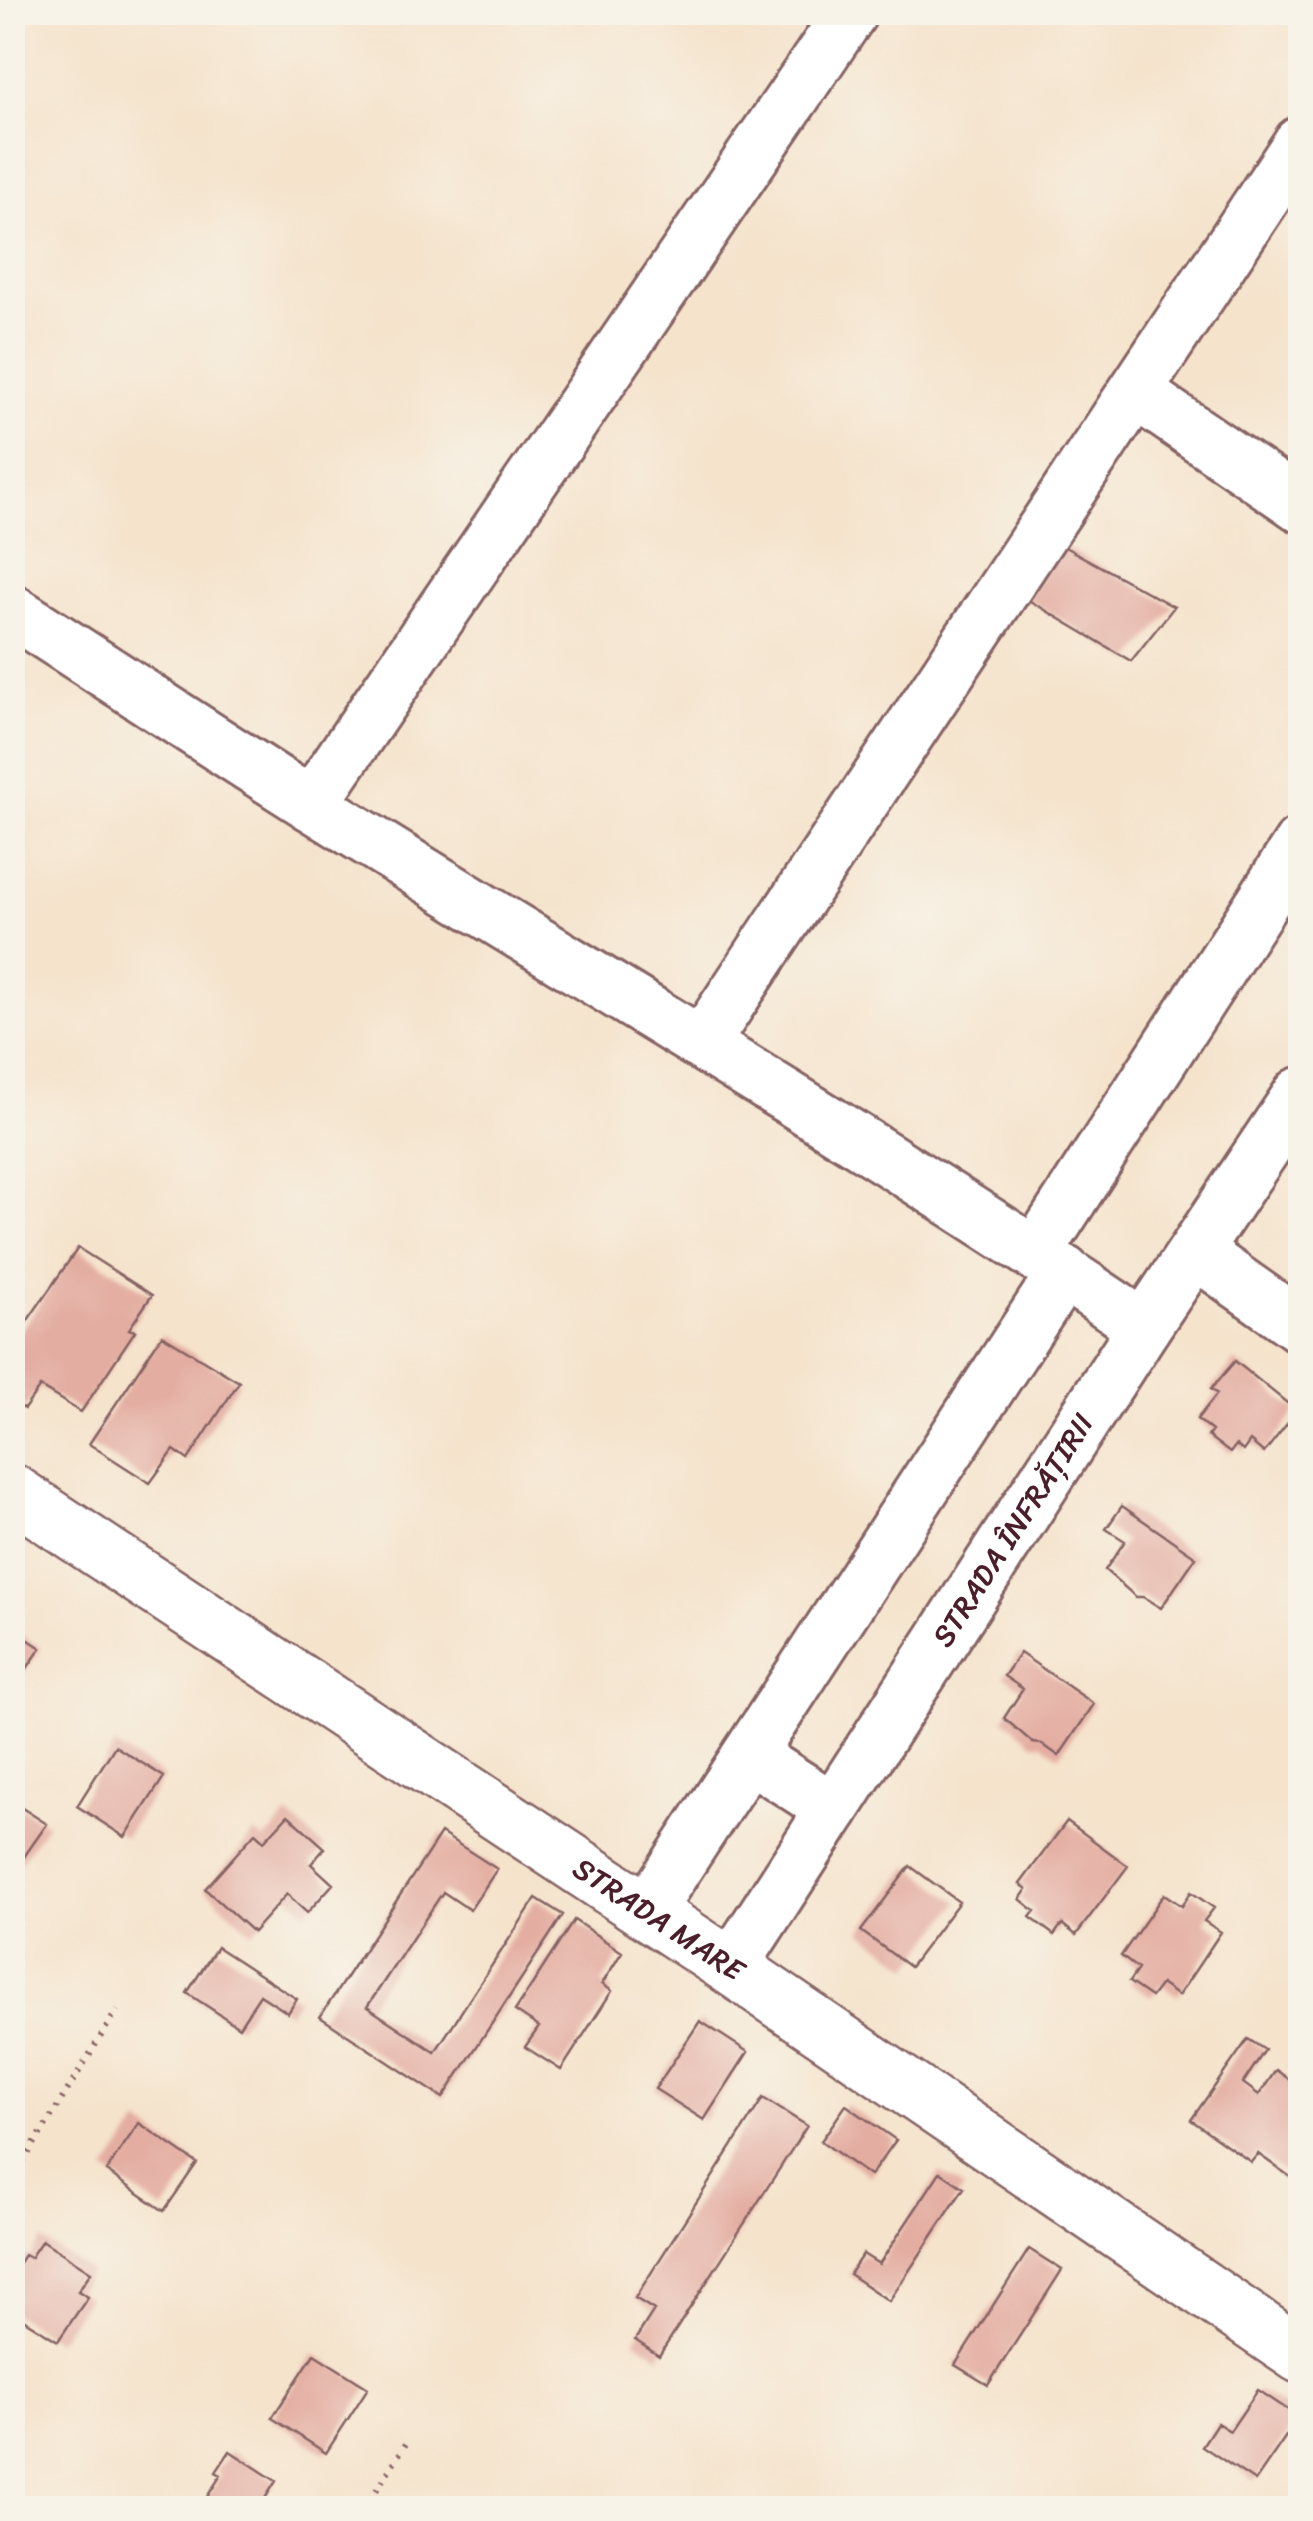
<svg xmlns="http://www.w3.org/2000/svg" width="1313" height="2521" font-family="Sriracha,sans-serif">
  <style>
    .building { fill: #e4ada2 }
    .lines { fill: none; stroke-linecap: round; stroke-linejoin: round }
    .minor-casing { stroke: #866463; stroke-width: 58 }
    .tertiary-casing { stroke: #866463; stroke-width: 60 }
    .path { stroke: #866463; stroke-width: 6; stroke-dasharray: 2.5 8; stroke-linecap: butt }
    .minor { stroke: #fff; stroke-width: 52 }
    .tertiary { stroke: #fff; stroke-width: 55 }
    .labels { text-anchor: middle; stroke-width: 9; stroke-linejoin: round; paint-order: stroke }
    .street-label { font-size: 30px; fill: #4a1f2b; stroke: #f7f3e8 }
  </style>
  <rect width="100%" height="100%" fill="#f7f3e8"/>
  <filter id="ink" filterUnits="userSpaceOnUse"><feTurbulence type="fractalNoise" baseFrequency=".01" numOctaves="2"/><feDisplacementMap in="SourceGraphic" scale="20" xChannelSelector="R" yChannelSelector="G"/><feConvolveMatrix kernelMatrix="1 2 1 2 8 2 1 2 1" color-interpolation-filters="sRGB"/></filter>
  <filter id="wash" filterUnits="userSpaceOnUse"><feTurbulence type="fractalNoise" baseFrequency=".0048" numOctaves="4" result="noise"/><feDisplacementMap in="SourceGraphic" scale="40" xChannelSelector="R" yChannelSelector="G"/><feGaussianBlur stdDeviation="2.25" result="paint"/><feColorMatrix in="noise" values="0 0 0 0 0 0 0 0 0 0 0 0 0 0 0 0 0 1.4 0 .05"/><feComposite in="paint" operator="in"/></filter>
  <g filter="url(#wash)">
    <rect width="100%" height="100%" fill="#f5e3cc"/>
    <g id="blocks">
      <path class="building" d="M1063,546l111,61 -43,54 -106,-63z
        M12,1245l11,6 -11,15z
        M78,1248l74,47 -23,34 6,2 -54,81 -41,-25 -16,22 -12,-9v-57z
        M162,1335l77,47 -51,78 -14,-10 -24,33 -61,-39z
        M1235,1361l62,50 -33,42 -14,-12 -7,10 -7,-6 -6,8 -22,-17 4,-5 -15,-12 20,-25 -6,-5z
        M1122,1506l74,51 -35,51 -18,-11h-7l-31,-27 20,-29 -19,-12z
        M14,1630l27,18 -29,42v-57z
        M1020,1653l74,51 -35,52 -17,-12 -9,-1 -29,-25 19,-29 -19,-13z
        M115,1746l49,31 -39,60 -48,-31z
        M22,1808l25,16 -35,50v-52z
        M288,1815l37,33 -14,16 22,20 -26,29 -20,-19 -34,38 -48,-43 50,-56 9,8z
        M1067,1821l61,45 -52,69 -14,-11 -8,11 -24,-18 5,-6 -15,-12 7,-10 -7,-5z
        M441,1833l56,36 -27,41 -27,-18 -76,115 68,45 101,-154 27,17 -120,183 -123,-81z
        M910,1866l49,36 -49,65 -49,-36z
        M1191,1892l23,16 -10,13 17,11 -43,64 -17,-12 -10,13 -22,-15 9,-13 -17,-13 43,-62 18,12z
        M574,1920l48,32 -20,32 10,7 -51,79 -36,-23 14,-20 -24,-16z
        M217,1947l80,52 -9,14 -28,-18 -21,32 -52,-34z
        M700,2021l48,31 -44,68 -49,-31z
        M1248,2039l17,11 -22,33 16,12 17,-25 24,17 -4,10 4,3v66l-8,12 -34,-24 -7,8 -60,-42z
        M763,2098l44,28 -148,230 -24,-16 19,-30 -19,-12z
        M846,2105l50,35 -26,36 -49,-35z
        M139,2123l58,40 -33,48 -58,-40z
        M940,2172l24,16 -75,113 -40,-27 14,-20 16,10z
        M42,2240l49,32 -13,19 10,6 -30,44 -46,-29v-15l5,-6 -5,-3v-15l12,-18 6,3z
        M1029,2249l33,21 -74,115 -33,-20z
        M314,2354l54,34 -42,65 -54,-35z
        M1258,2390l41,27 -44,64 -53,-35 15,-23 13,8z
        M230,2451l46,30 -17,27h-59l21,-33 -5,-3z"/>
    </g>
  </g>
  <g filter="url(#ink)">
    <use href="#blocks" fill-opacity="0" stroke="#866463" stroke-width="2.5"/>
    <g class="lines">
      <g class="minor-casing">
        <g id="minor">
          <path d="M1137,393l163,112"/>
          <path d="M12,611c100,64 199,130 299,193 278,174 562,338 833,523"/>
          <path d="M311,804l540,-792"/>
          <path d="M703,1042l597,-899"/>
          <path d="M1036,1253l264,-409"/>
          <path d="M1197,1253l103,73"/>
          <path d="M749,1755l84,54"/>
          <path d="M647,1911l417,-639"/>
          <path id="s1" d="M731,1967l413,-640 156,-233"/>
        </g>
      </g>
      <g class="tertiary-casing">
        <g id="tertiary">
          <path id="s2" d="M12,1492l719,475 569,388"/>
        </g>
      </g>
      <path class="path" d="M12,2180l105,-170
        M365,2508l44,-69"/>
      <use href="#minor" class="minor"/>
      <use href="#tertiary" class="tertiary"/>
    </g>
  </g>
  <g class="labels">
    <g class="street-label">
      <text dy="10" stroke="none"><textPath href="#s1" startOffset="520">STRADA ÎNFRĂȚIRII</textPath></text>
      <text dy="10" stroke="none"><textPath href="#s2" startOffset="775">STRADA MARE</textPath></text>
    </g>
  </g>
  <rect width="1313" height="2521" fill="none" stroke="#f7f3e8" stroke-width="50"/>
</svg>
